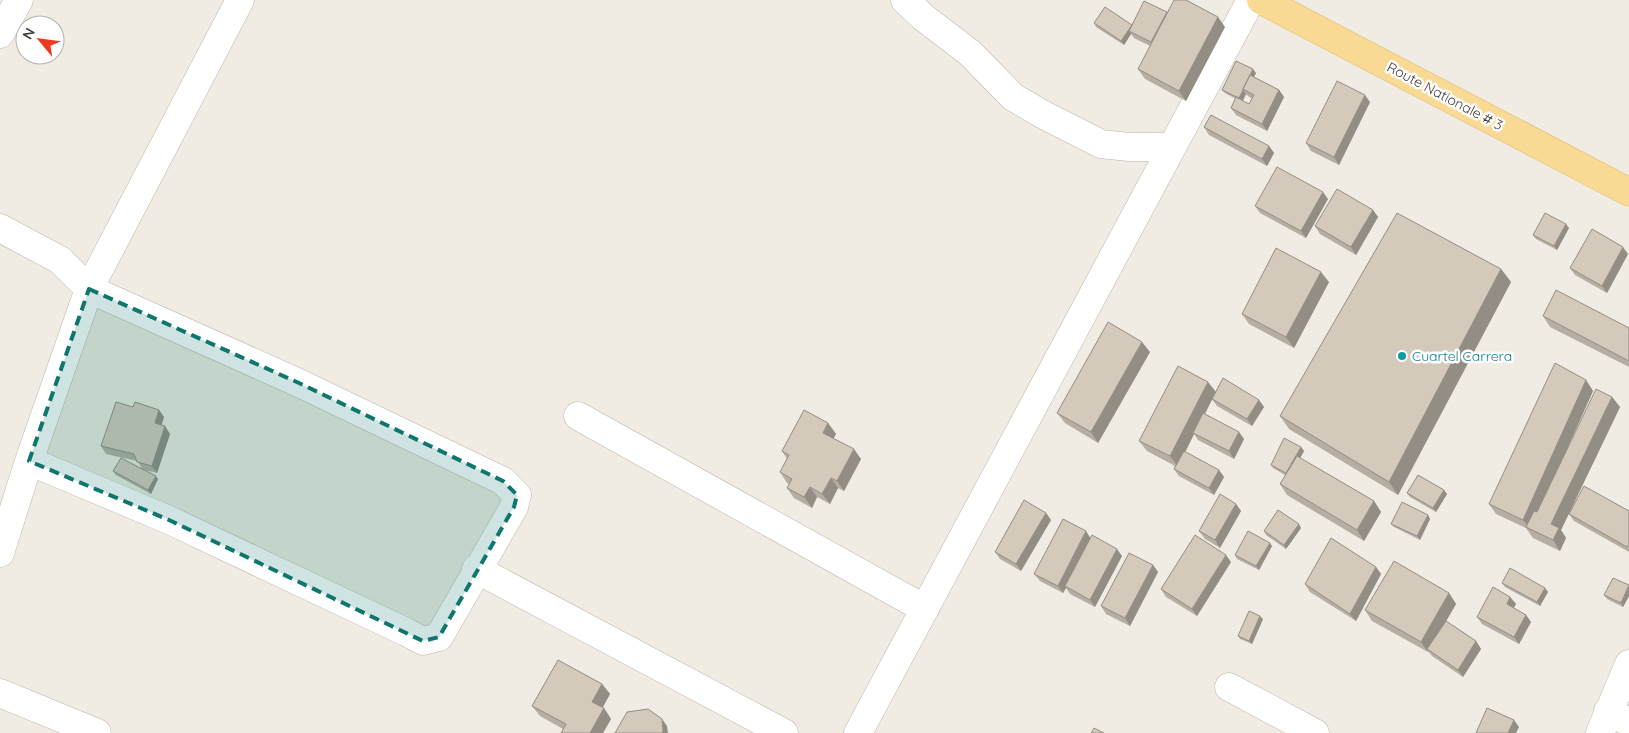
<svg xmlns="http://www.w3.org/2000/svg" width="1629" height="733" font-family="Quicksand,sans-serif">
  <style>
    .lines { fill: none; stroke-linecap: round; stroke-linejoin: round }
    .street-casing { stroke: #beb7a9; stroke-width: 29 }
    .primary-casing { stroke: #dcb666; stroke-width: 29 }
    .street { stroke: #fff; stroke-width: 28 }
    .primary { stroke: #f8da94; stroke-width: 28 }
    .wall { fill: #b6aea2; fill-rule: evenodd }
    .shaded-wall { fill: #948d84 }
    .building { fill: #d4cabc; stroke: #948d84 }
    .marked { fill: #0f766e; fill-opacity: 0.2; stroke: #0f766e; stroke-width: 4; stroke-dasharray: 10 6; stroke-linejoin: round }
    .culture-dot { fill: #0f9aa8; stroke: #fff; stroke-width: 2 }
    .labels { text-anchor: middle; stroke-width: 5; stroke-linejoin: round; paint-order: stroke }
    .street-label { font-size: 14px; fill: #423c34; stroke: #fff }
    .culture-label { font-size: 14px; fill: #0d838f; stroke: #fff; text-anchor: start }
  </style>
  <rect width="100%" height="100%" fill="#f0ece3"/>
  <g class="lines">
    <g class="street-casing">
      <path id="street" d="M905,0l18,17 47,36 43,44 29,17 59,30 28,3h43
        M0,34l19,-34
        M0,228l60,32 29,29 -60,172 -29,92
        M578,416l347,193
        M29,461l140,59 237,112 17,9 16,-4 75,-130 3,-12 -14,-14 -204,-98 -210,-94 151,-289
        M476,569l308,164
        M1229,687l86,46
        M0,693l97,40
        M1608,711l21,11
        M858,733l393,-733
        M1600,733l29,-69"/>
    </g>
    <g class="primary-casing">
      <path id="primary" d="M1261,0l368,192"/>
    </g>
    <use href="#street" class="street"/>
    <use href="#primary" class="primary"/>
  </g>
  <path class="wall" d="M1167,12l58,15 -39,74 -41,-22 -7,-10 12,-23 -16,-8 -3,-4 -7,11 -28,-18 -2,-4 38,2z
    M1256,73l-2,4 25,13 5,7 -17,34 -31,-16 -5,-7 5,-9 -11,-6 -3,-3zM1246,94l2,2 4,3 -3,5 -6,-3z
    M1370,102l-31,63 -28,-14 -5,-8z
    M1204,127l65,19 5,7 -7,13 -58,-31z
    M1328,199l-22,39 -46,-25 -5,-7z
    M1373,210l5,7 -22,38 -36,-21 -5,-8z
    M1569,228l-12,22 -21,-11 -3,-4z
    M1628,254l-21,39 -32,-18 -5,-7z
    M1501,269l10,13 -113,213 -109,-66 -9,-13z
    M1329,282l-35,66 -45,-24 -7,-10z
    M1543,316l86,12v39l-79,-40z
    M1150,352l-52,91 -33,-20 -8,-10z
    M1586,380l7,11 -30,67 49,-61 8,10 -59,123 5,8 -6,13 -27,-13 -7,-10 -30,-14 -7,-10z
    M1216,392l43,8 5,7 -12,19 -35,-20 -5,-7 -7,15 39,25 -10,20 -36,-19 -4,-6 -9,18 34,18 5,7 -10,18 -35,-19 -5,-7 1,-3 -28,-15 -8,-10z
    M133,407l26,3 5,7 -3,8 9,9 -13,39 -13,-3 14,9 -7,15 -35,-19 -3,-4 29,-3 -5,-7 -31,-7 -5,-8z
    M828,423l8,11 -3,4 28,21 -17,32 -6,-3 -8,16 -13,-7 -5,11 -18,-10 -7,-10 2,-4 -2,-1 -7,-11 7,-13 -5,-8z
    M1301,447l3,4 -4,7 74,43 7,11 -17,29 -77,-46 -7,-11 5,-9 -12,-7 -2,-3z
    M1407,493l40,1 -11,18 -26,-15z
    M1236,504l5,7 -21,37 -15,-9 -6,-8z
    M1629,511v41l-55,-31 -5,-7z
    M1046,513l5,7 -30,51 -21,-12 -5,-7z
    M1428,515l2,4 -10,21 -26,-13 -3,-3z
    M1301,528l-15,21 -20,-14 -2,-4z
    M1091,538l31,18 -27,51 -25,-13 -4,-6 -3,5 -23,-12 -6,-7z
    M1272,546l-13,24 -22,-11 -2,-4z
    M1231,562l-34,54 -31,-19 -5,-8z
    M1153,565l5,7 -28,54 -24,-12 -5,-8z
    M1376,567l5,7 -25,47 -46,-29 -5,-8z
    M1502,583l43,5 3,4 -8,14 -35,-19z
    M1629,585v11l-6,11 -16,-8 -3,-4z
    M1449,593l7,11 -10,17 30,20 5,8 -18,28 -31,-21 -3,-4h-1l-56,-31 -7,-11z
    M1510,597l6,7 -3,4 13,7 5,7 -12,22 -37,-20 -5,-7z
    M1263,619l-11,25 -12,-5 -2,-3z
    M602,684l8,10 -7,13 8,12 -8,14h-42l2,-4 -23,-13 -8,-10z"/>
  <path class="shaded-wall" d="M1218,17l7,10 -39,74 -7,-10z
    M1132,25l-3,6 2,3 -7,11 -3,-4z
    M1253,69l3,4 -9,18 -4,-1z
    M1243,90l3,4 -4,8 -3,-4z
    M1279,90l5,7 -17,34 -5,-7z
    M1365,95l5,7 -31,63 -5,-8z
    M1269,146l5,7 -7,13 -5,-7z
    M1323,192l5,7 -22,39 -5,-7z
    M1373,210l5,7 -22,38 -5,-8z
    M1566,224l3,4 -12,22 -3,-4z
    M1623,247l5,7 -21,39 -5,-7z
    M1501,269l10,13 -113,213 -9,-13z
    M1321,272l8,10 -35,66 -8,-11z
    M1142,342l8,10 -52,91 -7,-11z
    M1586,380l7,11 -62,138 -8,-9z
    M1208,382l8,10 -21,41h-2l1,1 -16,33 -8,-11z
    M1612,397l8,10 -59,123 5,8 -6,13 -7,-11 -2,-16z
    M1259,400l5,7 -12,19 -5,-7z
    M159,410l5,7 -4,13 -5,-7z
    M828,423l8,11 -5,9 -8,-10z
    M165,426l5,8 -13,39 -5,-7z
    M1239,432l5,7 -10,20 -5,-8z
    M1301,447l3,4 -14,26 -2,-4z
    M854,449l7,10 -17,32 -7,-10z
    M1219,470l5,7 -10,18 -5,-7z
    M156,476l2,3 -7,15 -3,-4z
    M831,478l7,10 -8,16 -8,-10z
    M810,487l7,10 -5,11 -8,-11z
    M1444,490l3,4 -11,18 -3,-4z
    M1374,501l7,11 -17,29 -7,-11z
    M1236,504l5,7 -21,37 -5,-8z
    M1046,513l5,7 -30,51 -5,-7z
    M1428,515l2,4 -10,21 -3,-4z
    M1299,524l2,4 -15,21 -2,-4z
    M1086,531l5,8 -26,47 1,2 -3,5 -5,-7z
    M1270,543l2,3 -13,24 -3,-4z
    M1117,549l5,7 -27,51 -5,-7z
    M1226,555l5,7 -34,54 -5,-7z
    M1153,565l5,7 -28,54 -5,-8z
    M1376,567l5,7 -25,47 -6,-7z
    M1629,587v9l-6,11 -2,-4z
    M1545,588l3,4 -8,14 -3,-4z
    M1449,593l7,11 -27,47 -2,-2 1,3 -7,-10z
    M1510,597l6,7 -4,7 -5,-7z
    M1526,615l5,7 -12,22 -5,-7z
    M1260,616l3,3 -11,25 -3,-3z
    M1476,641l5,8 -18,28 -5,-7z
    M602,684l8,10 -10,18 -8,-10z
    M604,708l7,11 -8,14h-13z
    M662,719l5,7 1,7h-5z
    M1514,720l5,7 -3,6h-8z"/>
  <path class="building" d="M1174,0h12l32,17 -39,74 -41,-22z
    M1144,1l23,11 -16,30 -22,-11z
    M1105,7l27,18 -11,16 -27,-18z
    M1236,61l17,8 -10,20v1l-4,8 -17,-8z
    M1250,75l29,15 -17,34 -31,-16 5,-11 13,7 5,-9 -11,-6z
    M1337,81l28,14 -31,62 -28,-14z
    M1211,115l58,31 -7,13 -58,-32z
    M1277,167l46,25 -22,39 -46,-25z
    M1337,189l36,21 -22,37 -36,-21z
    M1397,213l104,56 -112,213 -109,-66z
    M1545,213l21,11 -12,22 -21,-11z
    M1592,229l31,18 -21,39 -32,-18z
    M1276,248l45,24 -35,65 -44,-23z
    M1556,290l73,38v33l-86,-45z
    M1108,322l34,20 -51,90 -34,-19z
    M1555,363l31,17 -63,140 -34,-16z
    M1178,366l30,16 -38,74 -31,-15z
    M1223,378l36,22 -12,19 -35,-20z
    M1596,389l16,8 -61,127 8,4 -6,12 -27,-13 8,-16 3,1z
    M116,402l17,5 2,-5 24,8 -4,13 10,3 -13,40 -15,-4 -3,-8 -33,-8z
    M804,410l24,13 -5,10 31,16 -17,32 -6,-3 -9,16 -12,-7 -6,10 -17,-9 5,-9 -12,-7 9,-17 -7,-4z
    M1203,413l36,19 -10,19 -36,-18z
    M1284,438l17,9 -15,26 -15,-8z
    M1184,451l35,19 -10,18 -35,-19z
    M1297,456l77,45 -17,29 -77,-46z
    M121,458l35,18 -8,14 -35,-19z
    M1418,475l26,15 -11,18 -26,-15z
    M1584,486l45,25v33l-2,3 -58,-33z
    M1220,494l16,10 -21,36 -16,-9z
    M1024,500l22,13 -30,51 -21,-12z
    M1402,502l26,13 -11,21 -26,-12z
    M1278,510l21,14 -15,21 -20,-14z
    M1063,519l23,12 -28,55 -24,-12z
    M1248,531l22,12 -14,23 -21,-11z
    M1092,535l25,14 -27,51 -25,-14z
    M1195,535l31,20 -34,54 -31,-20z
    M1331,538l45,29 -26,47 -45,-30z
    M1129,553l24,12 -28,53 -24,-12z
    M1394,561l55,32 -28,49 -56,-32z
    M1510,568l35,20 -8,14 -35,-19z
    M1613,578l16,7 -8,18 -17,-8z
    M1493,587l17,10 -3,7 19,11 -12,22 -37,-20z
    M1249,611l11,5 -11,25 -11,-5z
    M1446,621l30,20 -18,29 -31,-21z
    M558,660l44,24 -10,18 12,6 -14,25h-29l5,-9 -34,-18z
    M1487,708l27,12 -6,13h-32z
    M648,709l14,10 1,14h-48l12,-21z
    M1094,728l10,5h-13z"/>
  <path class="marked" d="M89,289l210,94 204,98 14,14 -3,12 -75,130 -16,4 -254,-121 -140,-59z"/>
  <circle class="culture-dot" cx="1402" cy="356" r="5"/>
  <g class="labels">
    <g class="street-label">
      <text transform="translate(1445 96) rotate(28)" y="5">Route Nationale # 3</text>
    </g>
    <g class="culture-label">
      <text x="1412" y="361">Cuartel Carrera</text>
    </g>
  </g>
  <g transform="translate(40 40) rotate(299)"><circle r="24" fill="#ffffff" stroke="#b3b1ae"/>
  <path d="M0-4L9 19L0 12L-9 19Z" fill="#ed391d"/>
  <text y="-8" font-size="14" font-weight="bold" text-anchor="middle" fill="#423c34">N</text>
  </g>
</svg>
